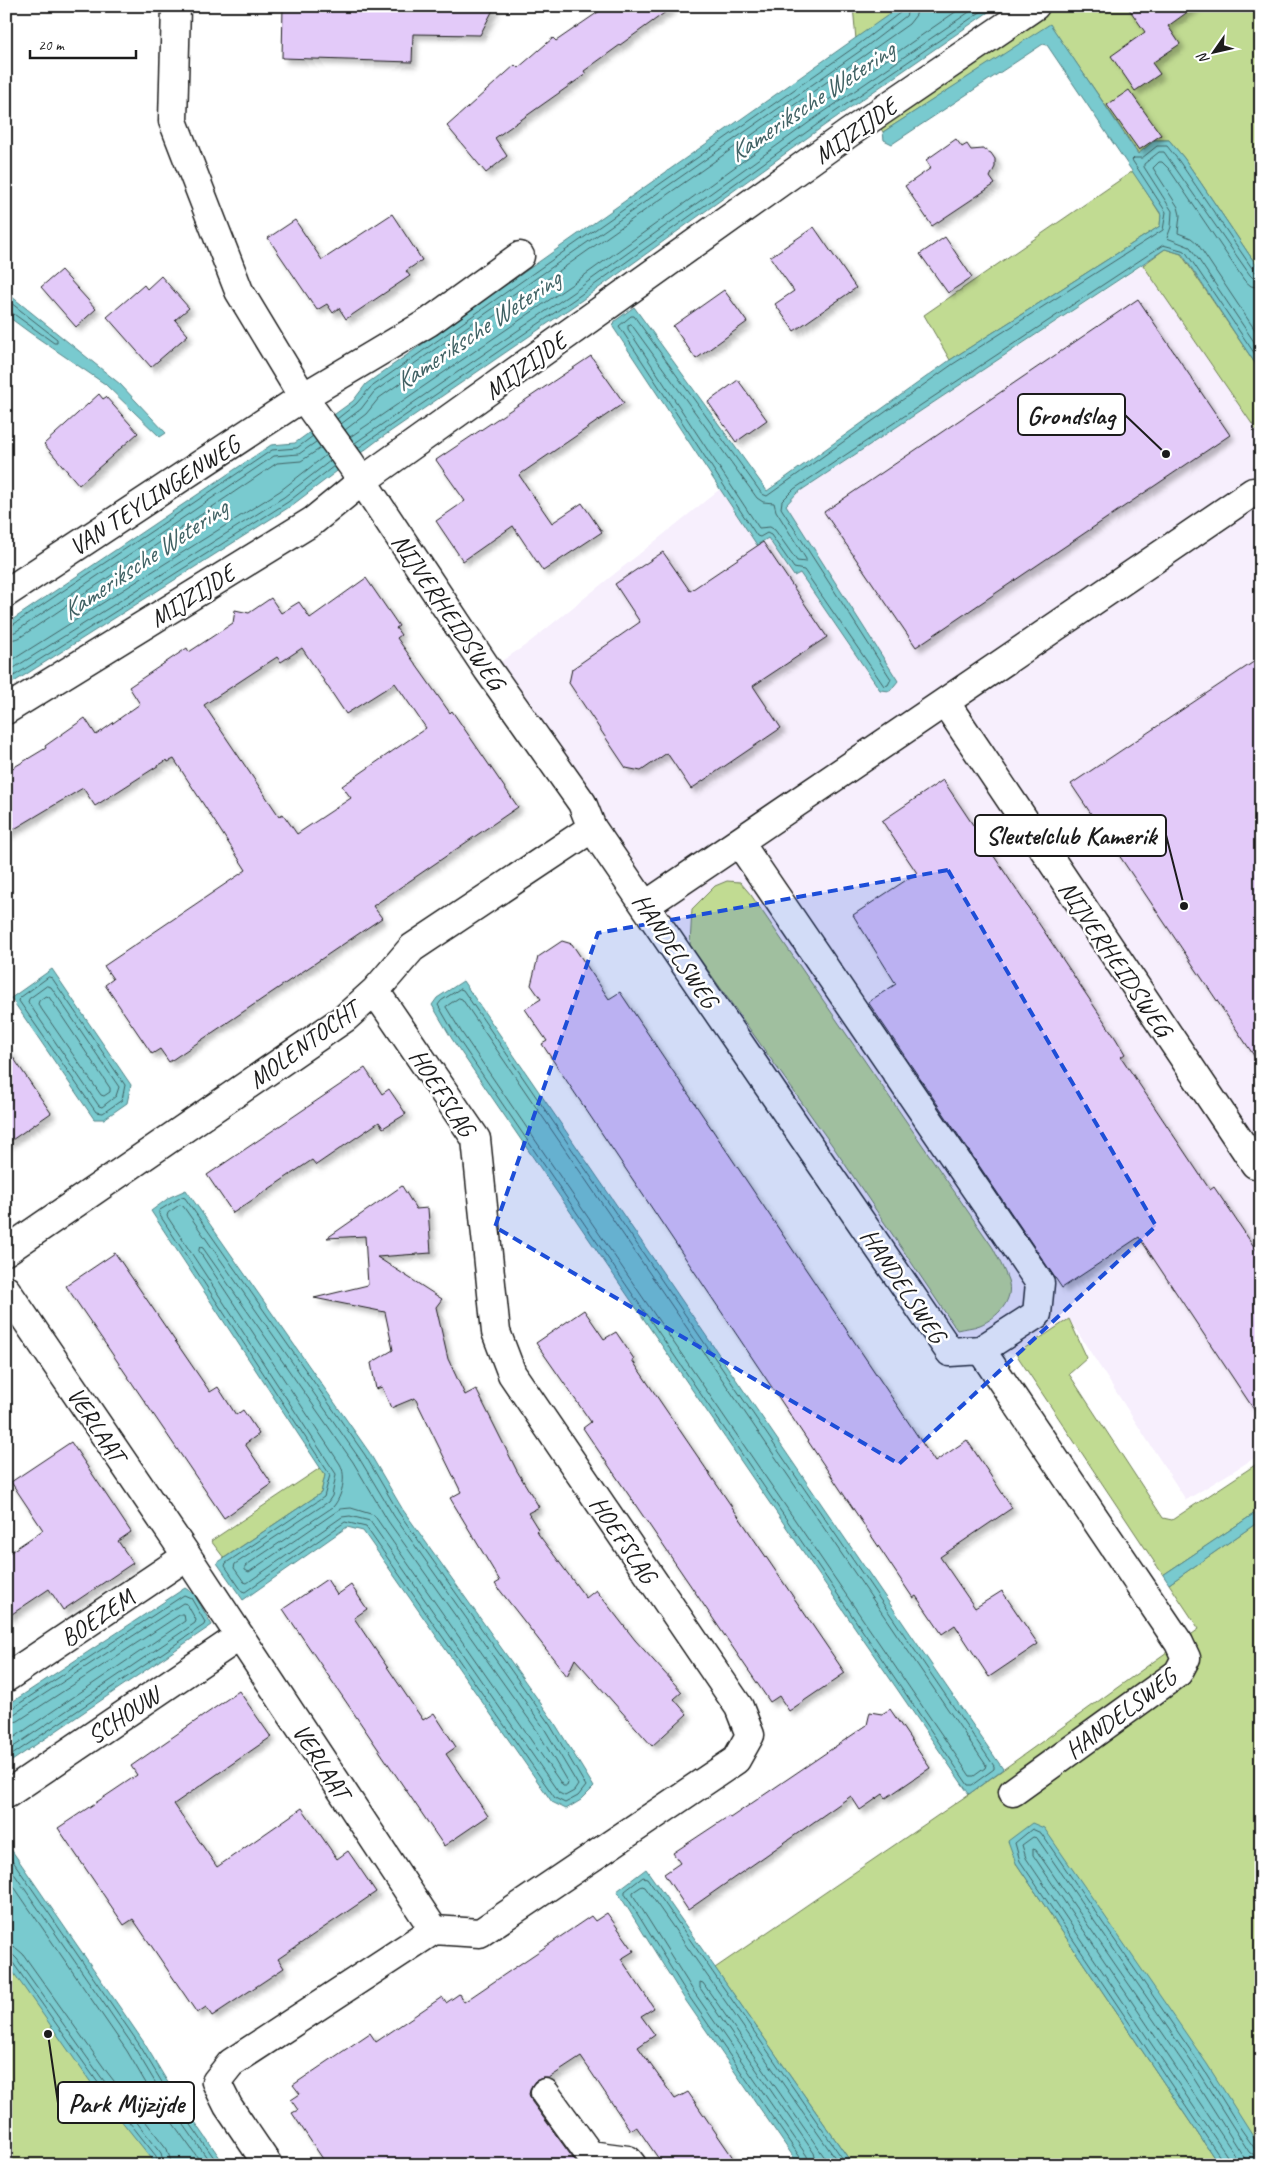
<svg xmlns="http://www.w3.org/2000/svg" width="1267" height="2171" font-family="Caveat,sans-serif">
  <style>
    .built { fill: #f7effd }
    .green { fill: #c1db92; stroke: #6e7c57 }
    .water { fill: #79cacf; stroke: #548487 }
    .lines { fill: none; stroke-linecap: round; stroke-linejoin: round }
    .shore { stroke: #416264; stroke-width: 1 }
    .building { fill: #e3caf9; stroke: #1c1c1c; fill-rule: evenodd; filter: url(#shadow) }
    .minor-casing { stroke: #1c1c1c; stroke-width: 31 }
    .minor { stroke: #fff; stroke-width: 28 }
    .marked { fill: #1d4ed8; fill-opacity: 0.2; stroke: #1d4ed8; stroke-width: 4; stroke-dasharray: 10 6; stroke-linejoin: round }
    .labels { text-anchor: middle; stroke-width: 5; stroke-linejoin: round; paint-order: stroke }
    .street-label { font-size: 25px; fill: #1c1c1c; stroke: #fff }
    .water-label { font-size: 26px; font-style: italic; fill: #416264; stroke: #fff }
    .leader { fill: none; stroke: #1c1c1c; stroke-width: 2 }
    .callout-dot { fill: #1c1c1c; stroke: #fff; stroke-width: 2 }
    .callout { fill: #fff; stroke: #1c1c1c; stroke-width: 2 }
    .callout-label { font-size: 26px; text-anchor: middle; font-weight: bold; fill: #1c1c1c }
  </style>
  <defs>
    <filter id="shadow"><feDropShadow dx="4.5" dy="4.5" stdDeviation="2.5" flood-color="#0004"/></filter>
  </defs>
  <rect width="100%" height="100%" fill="#fff"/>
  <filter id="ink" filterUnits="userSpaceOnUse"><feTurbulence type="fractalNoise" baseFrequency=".02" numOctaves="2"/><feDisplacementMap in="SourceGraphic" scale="10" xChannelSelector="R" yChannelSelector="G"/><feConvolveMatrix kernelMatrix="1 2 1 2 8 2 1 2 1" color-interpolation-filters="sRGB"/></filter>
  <g filter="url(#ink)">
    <path class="built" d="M1143,265l118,172v1017l-75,46 -117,-181 -53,35 -35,-4 -31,2 -462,-682 38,-25 194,-156 37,56 11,-7 26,38 6,-4 80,118 7,-23 -102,-162 12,-12z"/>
    <path class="green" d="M853,6h48l-45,34z
      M1053,6h208v266l-77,-114 -15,-18h-14l-16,14 -89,-129 -167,107 -5,-8z
      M1133,171l28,44 -1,11 -210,134 -26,-45z
      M1165,249l16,5 80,118v65l-118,-172z
      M727,881l13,1 11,13 242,353c5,10 11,21 15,32 7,20 -11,38 -28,45 -7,3 -16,3 -23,5l-125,-185 -142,-200 2,-36 23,-23z
      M1069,1319l18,39 -18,16 94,144 9,2 89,-59v48l-98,66 -147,-221z
      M320,1468l5,7 -4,18 -97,65 -13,-17z
      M1261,1520v629l-16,-23 -229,-263 203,302h-366l-138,-197 254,-174 230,-165 -30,-45z
      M6,1904l166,261h-166z"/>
    <path class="water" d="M901,6h96l-172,119 -243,175 -204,140 -87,66 -285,181v-63l265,-179 24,-2 58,-42 13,-17z
      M1050,24l88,130 17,-14h14l15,18 77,114v100l-79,-118 -17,-5 -368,244 -11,12 112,176 -8,10 -10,-1 -80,-117 -6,3 -26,-38 -11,7 -144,-218 2,-6 19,-14 133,184 183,-131 210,-134 1,-12 -114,-169 -4,-1 -151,100 -8,-4 -1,-8z
      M6,292l114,92 46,49 -6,4 -55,-53 -76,-52 -23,-17z
      M52,969l79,116 -4,18 -23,16h-10l-83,-121z
      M463,981l540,788 -34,25 -517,-755 -20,-34 5,-7z
      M186,1190l183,262 34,58 151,212 40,65 -13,13 -15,9 -14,-7 -189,-271 -16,-4 -104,73 -26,-37 104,-70 4,-18 -174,-264 19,-14z
      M1261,1509v11l-92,64 -6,-9z
      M185,1588l9,6 18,31 -206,140v-59z
      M1032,1823l12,5 163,236 54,85v16h-42l-203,-302 -8,-22z
      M6,1842l137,199 27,45 55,79h-71l-2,-6 -60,-75 -86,-122z
      M646,1869l207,296h-54l-115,-167 -67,-107z"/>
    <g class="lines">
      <path class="shore" d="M1261,274l-7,-3 -75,-110 -12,-15h-10l-15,12h-8l-2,2 34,52 -3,18 -210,134 -186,132 -5,-2 -128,-178h-3l-12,10 138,210 3,1 7,-4 4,2 23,33 10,2 80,116 4,-1 3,-6 -110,-171 1,-7 12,-12 369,-244 22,6 76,112
        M1261,280l-7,-1 -4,-4 -86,-123h-5l-15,12v3l28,44 -1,16 -4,11 23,9 71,105
        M1261,288l-10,-2 -7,-6 -75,-111 -7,-7h-3l-6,6 25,39 2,8 -2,18 13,5 6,5 64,96
        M6,299l51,40v4h-3l-43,-31 -5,-1
        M631,324l126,174 6,4 11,1 2,8 30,48v3l-9,-1 -22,-31 -5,-3 -11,1 -131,-199v-3z
        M337,419l19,-15 14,-16 489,-344 42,-32 3,-6
        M341,424l20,-15 13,-17 489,-343 43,-33 4,-10
        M345,430l21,-16 13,-16 530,-374 7,-9 1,-9
        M350,437l221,-152 243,-175 150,-104
        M355,443l220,-152 243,-175 160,-110
        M358,448l221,-152 243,-175 167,-115
        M6,627l5,-1 261,-176 25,-2 16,-12
        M6,634l9,-2 259,-176 25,-2 17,-12
        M6,641l13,-3 258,-175 24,-2 20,-13
        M6,664l274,-173 46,-36
        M6,673l278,-176 46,-36
        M6,681l282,-179 46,-36
        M49,977l3,1 73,107 -3,15 -19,13 -7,-1 -77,-111 1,-3z
        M47,986l4,1 68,100 -3,9 -14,11 -3,-1 -71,-104 1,-3z
        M460,989l3,1 531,776v3l-22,16h-4l-512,-749 -18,-31 3,-4z
        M46,996l3,1 61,91v4l-6,4 -3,-1 -63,-91 1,-3z
        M459,998l3,1 524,766 -1,3 -11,8h-4l-508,-743 -16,-26z
        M182,1197l3,1 180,257 34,58 151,212 36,61 -8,10 -13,7 -10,-5 -189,-271 -21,-5 -100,70 -3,-1 -17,-25 1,-3 98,-66 6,-22 -171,-261v-3z
        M180,1205l3,1 176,252 35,58 150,212 34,57 -4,6 -9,5 -6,-3 -189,-272 -20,-5 -8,1 -95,66 -3,-1 -10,-14 1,-4 93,-62 4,-6 4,-22 -169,-258 1,-3z
        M200,1247l3,1 150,214 35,59 150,211 30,51 -1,3h-4l-189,-271 -23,-7 -11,1 -91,63 -4,-2v-4l88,-59c9,-10 14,-31 7,-43l-141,-213z
        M6,1710l5,-1 173,-114 7,3 14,24 -1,3 -198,134
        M6,1716l8,-2 169,-111 4,1 9,16 -1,3 -189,129
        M6,1724l12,-3 163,-107h3l1,7 -179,122
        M6,1851l133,193 27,45 53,76
        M6,1862l128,185 27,45 51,73
        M6,1875l121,176 27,46 49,68
        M6,1946l10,2 7,6 84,118 60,77 5,16
        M6,1954l7,1 4,4 84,118 60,76 3,12
        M6,1960l7,3 83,117 60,76 2,9
        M803,2165l-1,-5 -114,-165 -63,-101v-3l18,-14 4,1 200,287
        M809,2165l-2,-9 -113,-164 -61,-97v-3l9,-6 3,1 195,278
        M817,2165l-3,-12 -114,-165v-6l3,1 127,182
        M1223,2165l-1,-5 -202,-299 -5,-18 17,-14 9,4 161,234 39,62 14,20 6,2
        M1229,2165l-2,-9 -201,-298 -4,-13 11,-8 4,1 160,232 52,82 5,4 7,1
        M1237,2165l-4,-13 -200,-297v-6l3,1 155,224 52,82 6,6 7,3"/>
    </g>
    <path class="building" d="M283,6h212l-15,29 -67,-1 -1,28 -130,-4z
      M607,6h67l-90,65 2,3 -91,64 12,18 -21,17 -39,-47 68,-61 3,3 35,-30 3,3z
      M1127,6h69l-28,20 12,18 -28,19 8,11 -25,17 -24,-35 34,-24z
      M1129,90l32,45 -22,15 -32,-45z
      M956,139l6,8 5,-3 4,6 12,-1 8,4 4,6v8l-5,10 5,7 -63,42 -27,-40 26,-18 -5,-8z
      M392,214l30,46 -16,11 4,5 -64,43 -7,-11 -6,5 -6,-9 -10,6 -49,-72 27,-18 27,40z
      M814,227l42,61 -62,43 -19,-27 19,-13 -24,-34z
      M945,237l27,40 -24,16 -28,-39z
      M61,270l35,39 -20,18 -35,-40z
      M161,276l28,32 -14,12 13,15 -37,32 -44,-50 37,-32 3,4z
      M724,290l23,32 -51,37 -23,-33z
      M1138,299l92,136 -314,212 -92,-135z
      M591,356l33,47 -105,72 33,48 30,-20 20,29 -59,39 -30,-45 -50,35 -27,-40 29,-20 -29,-41z
      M738,380l29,40 -31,22 -28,-40z
      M99,394l4,5 3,-2 32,36 -59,52 -35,-41z
      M763,542l64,95 -74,49 28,42 -90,61 -24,-36 -26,18 -15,-3 -57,-85 3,-14 68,-47 -25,-38 48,-32 27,39z
      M366,578l33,48 -3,2 5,7 -4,3 53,75 2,-2 66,96 -145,99 9,12 -213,144 -9,-13 -8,5 -47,-69 8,-6 -9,-13 142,-96 -72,-111 -6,3 -1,-2 -72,46 -12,-18 -77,46v-62l40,-24 -1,-2 40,-28 11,17 44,-31 -11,-17 58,-39 2,4 44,-29 2,-13 14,3 22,-15 10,15 18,-11 11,16zM302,648l44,66 49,-31 31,45 -84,58 9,12 -54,36 -14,-20 -4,2 -75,-111 73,-48 4,5z
      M1261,657v409l-190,-282z
      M943,780l173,259 9,15 -4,3 89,133 4,-3 47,70v163l-122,-183 -77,51 -194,-286 28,-18 -43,-69 64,-42 -35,-52z
      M562,941l10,3 37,55 11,-7 315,470 32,-22 45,68 -72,49 35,51 27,-17 36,53 -49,33 -34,-52 -13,9 -26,-38 -3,2 -371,-554 5,-3 -22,-32 16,-10 -10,-14 7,-28z
      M6,1047l45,66 -45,31z
      M365,1068l17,26 7,-5 17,25 -23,14 -4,-6 -63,43 -4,-5 -79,53 -26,-38z
      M402,1186l14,23 12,-1 3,45 -54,4 65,42 -6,8 12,52 17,36 11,-6 41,82 22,36 -11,6 10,16 -2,2 50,67 10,-8 39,50 47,52 -8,7 13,15 -35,32 -77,-87 -8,17 -72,-92 5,-3 -50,-83 11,-6 -46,-94 -24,10 -9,-21 -6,2 -5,-26 22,-13 -8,-38 -71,-14 54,-13 -3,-49 -38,2z
      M115,1253l95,139 8,-5 18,28 7,-5 16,24 -14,10 27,40 -48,34 -158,-232z
      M584,1310l20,29 12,-7 18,27 -2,1 213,313 -56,38 -10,-15 -9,6 -187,-274 8,-6 -55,-79z
      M71,1442l60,90 -13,9 15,22 -70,47 -14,-21 -43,29v-63l37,-25 -32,-48z
      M327,1579l10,16 14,-10 16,24 -13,9 69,102 11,-7 22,34 -10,7 42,62 -44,30 -161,-237z
      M239,1691l32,46 -97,67 43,63 85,-59 35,51 11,-8 28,41 -98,67 6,9 -72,48 -6,-9 -9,6 -64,-94 -9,6 -66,-97 79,-53 -6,-9z
      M890,1709l40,59 -44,30 -3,-4 -23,16 -9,-14 -163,114 -24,-36 16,-11 -7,-10 56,-37 1,2 137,-93 3,-13 12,2z
      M607,1913l27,38 -13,8 33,49 -13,8 14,19 -17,12 37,52 13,-7 50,73h-75l-27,-39 -6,4 -49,-73 -32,21h-6l-8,3 -4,6 -2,7 3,8 46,63h-251l-35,-52 6,-3 -7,-10 9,-6 -7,-9 77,-52 6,9 66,-45 4,6 13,-9 5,8 127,-86 4,5z"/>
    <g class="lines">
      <g class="minor-casing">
        <path id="minor" d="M520,256l-91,66 -126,75 48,67 137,206 94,133 10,25 358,524 31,-2 198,293 7,15 -8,15 -165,119
          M6,593l297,-196 -64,-106 -66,-170 3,-115
          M945,702l308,-210
          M6,710l307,-189 49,-40 487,-348 186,-127
          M739,842l301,441 -3,31 -56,36
          M646,905l299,-203 310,462
          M375,991l101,148 20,193 16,42 227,333 11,28 -14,25 -256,173 -46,-3
          M6,1251l339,-233 30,-27 37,-43 180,-120
          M6,1290l181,266 247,374 -203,133 -15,19 12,24 40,59
          M6,1678l181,-122
          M7,1794l233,-158
          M545,2093l45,62 38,5 4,5"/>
      </g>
      <use href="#minor" class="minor"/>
    </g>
  </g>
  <path class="marked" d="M948,870l208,356 -257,238 -404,-237 103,-294z"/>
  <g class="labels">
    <g class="street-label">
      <text transform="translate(855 130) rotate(-35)" y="9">MIJZIJDE</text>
      <text transform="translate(525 365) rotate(-36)" y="9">MIJZIJDE</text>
      <text transform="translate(154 495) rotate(-33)" y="9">VAN TEYLINGENWEG</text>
      <text transform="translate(192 595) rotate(-32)" y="9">MIJZIJDE</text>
      <text transform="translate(449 611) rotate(56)" y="9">NIJVERHEIDSWEG</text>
      <text transform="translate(676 950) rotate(56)" y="9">HANDELSWEG</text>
      <text transform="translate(1116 958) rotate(56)" y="9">NIJVERHEIDSWEG</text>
      <text transform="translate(303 1044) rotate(-36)" y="9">MOLENTOCHT</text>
      <text transform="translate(443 1092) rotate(57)" y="9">HOEFSLAG</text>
      <text transform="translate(904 1285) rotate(56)" y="9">HANDELSWEG</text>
      <text transform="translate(97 1424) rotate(56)" y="9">VERLAAT</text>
      <text transform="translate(624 1539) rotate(56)" y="9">HOEFSLAG</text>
      <text transform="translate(97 1617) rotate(-34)" y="9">BOEZEM</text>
      <text transform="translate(1120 1713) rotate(-37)" y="9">HANDELSWEG</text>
      <text transform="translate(123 1715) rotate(-34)" y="9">SCHOUW</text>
      <text transform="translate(322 1761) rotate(57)" y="9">VERLAAT</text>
    </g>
    <g class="water-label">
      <text transform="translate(811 101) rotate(-34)" y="9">Kameriksche Wetering</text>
      <text transform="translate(477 330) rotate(-34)" y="9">Kameriksche Wetering</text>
      <text transform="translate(144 559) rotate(-34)" y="9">Kameriksche Wetering</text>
    </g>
  </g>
  <path class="leader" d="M1166 454L1125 415M1184 906L1166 835M48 2034L58 2103"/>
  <g class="callout-dot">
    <circle cx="1166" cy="454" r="5"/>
    <circle cx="1184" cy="906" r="5"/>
    <circle cx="48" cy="2034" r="5"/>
  </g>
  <g class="callout">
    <rect x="1018" y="394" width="107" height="41" rx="5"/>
    <rect x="975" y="815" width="191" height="41" rx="5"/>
    <rect x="58" y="2082" width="136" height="41" rx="5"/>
  </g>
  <g class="callout-label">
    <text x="1071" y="424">Grondslag</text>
    <text x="1071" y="844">Sleutelclub Kamerik</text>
    <text x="126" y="2112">Park Mijzijde</text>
  </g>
  <rect width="1267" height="2171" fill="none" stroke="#fff" stroke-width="25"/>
  <rect x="12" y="12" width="1242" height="2146" fill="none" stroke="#1c1c1c" stroke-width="2" filter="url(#ink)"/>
  <g transform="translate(1214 52) rotate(236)" stroke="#ffffff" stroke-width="4" paint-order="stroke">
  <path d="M0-4L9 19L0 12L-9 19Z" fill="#1c1c1c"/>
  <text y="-8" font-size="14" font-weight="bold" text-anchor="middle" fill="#1c1c1c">N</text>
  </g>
  <path d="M30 50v8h106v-8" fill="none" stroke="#1c1c1c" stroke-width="2.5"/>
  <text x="38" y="50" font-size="15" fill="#1c1c1c" stroke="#ffffff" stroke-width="4" paint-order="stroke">20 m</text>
</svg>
